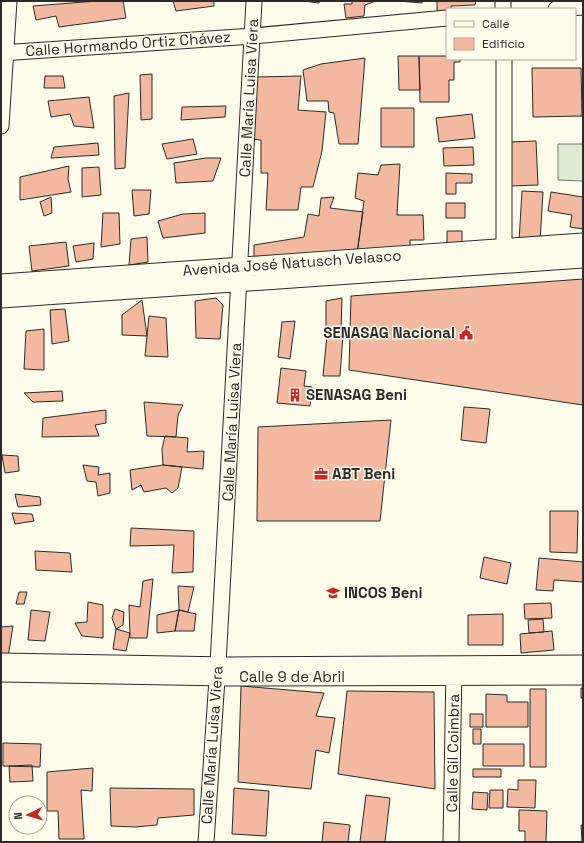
<svg xmlns="http://www.w3.org/2000/svg" width="584" height="843" font-family="'Space Grotesk',sans-serif">
  <style>
    .garden { fill: #deebd1; stroke: #74746e }
    .building { fill: #f2b8a0; stroke: #2b2b2b }
    .lines { fill: none; stroke-linecap: round; stroke-linejoin: round }
    .minor-casing { stroke: #2b2b2b; stroke-width: 17 }
    .major-casing { stroke: #2b2b2b; stroke-width: 21 }
    .minor { stroke: #fdfbea; stroke-width: 15 }
    .major { stroke: #fdfbea; stroke-width: 19 }
    .labels { text-anchor: middle; stroke-width: 3; stroke-linejoin: round; paint-order: stroke }
    .street-label { font-size: 15px; fill: #2b2b2b; stroke: #fdfbea }
    .poi-label { font-size: 15px; font-weight: bold; fill: #2b2b2b; stroke: #fdfbea; text-anchor: start }
  </style>
  <rect width="100%" height="100%" fill="#fdfbea"/>
  <path class="garden" d="M558,144h25v37l-25,-1z"/>
  <path class="building" d="M97,1h26l3,17 -67,9 -3,-11 -20,4 -3,-14z
    M173,1h41v5l-38,5z
    M303,1h17l-1,2z
    M352,1h24l-11,4 -1,11 -18,2 -2,-14h8z
    M399,1h23v2z
    M437,1h39l-1,4 -24,1v3h-4v3l-10,1z
    M398,56h21l1,34h-21z
    M419,56h28v3h13v3h-6v18h-5v22h-29z
    M365,58l-7,86h-19l-5,-31 -5,-1 -1,-11h-21l-4,-31 18,-6z
    M532,68h49l1,48 -49,1z
    M152,74v45l-11,1 -1,-45z
    M45,76h18l2,12h-21z
    M301,76l-3,34 28,2 -4,39 -9,36h-12l-3,23h-32l2,-37h-7v-33l-9,-1 5,-62z
    M129,93l-4,75 -10,1 -1,-73z
    M89,97l5,31 -20,-2 -4,-12 -19,3 -3,-16z
    M226,106l-1,11 -44,3 1,-13z
    M381,108h33v39h-33z
    M472,114l3,24 -36,4 -3,-24z
    M193,139l4,15 -30,5 -5,-15z
    M536,141l2,44 -28,1 -1,-44z
    M98,143l1,12 -48,3 3,-11z
    M473,147l1,18 -30,1 -1,-18z
    M206,158h15l-8,23 -37,2 -2,-20z
    M400,164l-3,51h26l1,25h-14v7l-53,7 7,-53 -9,-3 3,-25 20,2 3,-10z
    M69,166l-1,13 3,13 -51,8v-23z
    M99,167l2,28 -19,2v-29z
    M446,173l26,1v9h-16v11h-10z
    M132,190h19l-2,24 -15,2z
    M522,191l21,1 -3,50 -21,-1z
    M551,192l32,5v32l-13,-2 2,-12 -24,-4z
    M51,197l1,16 -8,3 -4,-14z
    M334,197l-4,11 33,4 -6,42 -103,6v-15l50,-8 4,-23 11,2 2,-18z
    M446,203h19v15h-19z
    M103,213h16l1,31 -19,3z
    M205,213v20l-42,5 -5,-17 25,-7z
    M447,231h15v19h-15z
    M147,237l1,25 -19,3 2,-26z
    M66,242l3,24 -37,5 -3,-25z
    M94,243l-1,16 -17,3 -3,-16z
    M583,279v126l-234,-35 2,-74z
    M216,298l7,7 -3,34 -24,-1 -1,-37z
    M342,298l-1,32 -15,-1v-28z
    M142,300l5,36 -25,-1v-20z
    M65,309l4,32 -17,3 -2,-34z
    M149,316l17,2 2,39 -23,-1z
    M295,321l-5,38 -12,-2 4,-35z
    M44,329v41l-20,-1 2,-38z
    M327,335h16l-3,41h-17z
    M281,368l25,3 -2,15 8,1 -2,19 -33,-3z
    M62,391l1,10 -30,1 -9,-9z
    M144,402l39,3 -5,10 -2,22 -29,-1z
    M464,407l26,2 -4,34 -25,-3z
    M106,410v13l-11,2 4,11 -57,1 1,-19z
    M391,420l-11,101h-123l1,-94z
    M165,436l23,2 -1,14 17,-1 -1,18 -40,-4 -1,-16z
    M2,455l16,1 1,15 -14,2z
    M83,465l16,2 -1,8 12,-2v20l-12,3 -2,-14 -9,-1z
    M163,465l19,2 -4,21 -6,5 -6,-5 -22,4 -3,-7 -9,5 -2,-20z
    M15,494l25,3 1,8 -23,2z
    M550,511h28l-1,42 -27,-1z
    M12,513l20,1 2,7 -19,3z
    M131,528l63,3 -1,41 -21,1 2,-28 -44,1z
    M35,551l35,2 2,19 -36,-2z
    M484,557l27,6 -4,21 -27,-6z
    M539,558l44,4v20l-29,-2 -1,11 -17,-1z
    M153,579l-6,59h-17l-1,-33 11,2 3,-26z
    M178,586l16,1 -6,25 -9,-2z
    M19,592h8l-3,12h-8z
    M88,602l15,3v33l-21,-2 -7,-13 12,-1z
    M551,603l1,15 -27,1 -1,-15z
    M115,609l9,3 -1,13 -7,4 -4,-11z
    M31,610l19,2 -5,29 -17,-1z
    M179,610l-4,21 -18,2v-18z
    M179,610l17,4 -2,17h-19z
    M503,614v31h-35v-30z
    M543,619l1,13 -15,1 -1,-13z
    M13,626l-5,31 -7,-1v-29z
    M116,629l14,4 -4,18 -13,-2z
    M552,631l2,19 -33,3 -1,-19z
    M241,686l83,7 -8,23 19,2 -6,35 -13,-3 -5,39 -73,-7z
    M581,688h2v10h-2z
    M530,689h16v78h-16z
    M347,691l87,1 1,97 -97,-15z
    M486,694l21,1v7h21v25h-42z
    M470,714h13v13h-13z
    M473,729h8v15h-8z
    M3,743l38,1 -1,23 -37,-1z
    M483,744h41v22h-41z
    M32,765l1,16 -23,1 -1,-16z
    M93,768l-1,23 -11,-1 3,49h-25l-1,-28h-11v-39z
    M473,769h28v8h-28z
    M518,780h18l-1,28 -28,-1 1,-18 10,1z
    M110,788l84,1v26l-36,3 -1,7 -22,2 -24,-1z
    M234,788l35,3 -3,45 -34,-2z
    M490,790h13v18h-14z
    M473,792l15,1 -1,17 -15,-1z
    M366,795l24,3 -5,44h-25z
    M519,810l28,1 -1,31h-21v-11h-6z
    M324,822l26,3 -2,17h-26z
    M581,825h2v17h-1z"/>
  <g class="lines">
    <g class="minor-casing">
      <path id="minor" d="M503,1v8
        M556,9l27,-2
        M1,53l252,-17 194,-18
        M504,59v200
        M1,126l8,-125
        M1,661l228,4 354,-2
        M1,674l225,4 357,-1
        M206,842l12,-178 36,-663
        M451,842l3,-175"/>
    </g>
    <g class="major-casing">
      <path id="major" d="M1,284l582,-41
        M1,298l582,-40"/>
    </g>
    <use href="#minor" class="minor"/>
    <use href="#major" class="major"/>
  </g>
  <defs>
    <g id="civic-bare" transform="scale(1.08)"><path d="M-.6-6.5H3V-4.5H.6V-3L4-1V1h2V6H-6V1h2V-1L-.6-3ZM-1.2 2.5V6h2.4V2.5Z" fill="#c62828" stroke="#fdfbea" stroke-width="2.5" paint-order="stroke"/></g>
    <g id="building-bare" transform="scale(1.08)"><path d="M-4-6H4V6H1V3H-1V6H-4ZM-2.5-4.3h1.7v1.8h-1.7ZM.8-4.3h1.7v1.8H.8ZM-2.5-1h1.7V.8h-1.7ZM.8-1h1.7V.8H.8Z" fill="#c62828" stroke="#fdfbea" stroke-width="2.5" paint-order="stroke"/></g>
    <g id="office-bare" transform="scale(1.08)"><path d="M-6-3h4V-5.5h4V-3h4V5H-6ZM-1-4.5V-3h2v-1.5ZM-6 0V1H6V0Z" fill="#c62828" stroke="#fdfbea" stroke-width="2.5" paint-order="stroke"/></g>
    <g id="school-bare" transform="scale(1.08)"><path d="M0-5L7-2L0 1L-7-2ZM-4 1L0 2.5L4 1V4Q0 6-4 4Z" fill="#c62828" stroke="#fdfbea" stroke-width="2.5" paint-order="stroke"/></g>
  </defs>
  <g fill-rule="evenodd">
    <use href="#civic-bare" x="466" y="333"/>
    <use href="#building-bare" x="295" y="395"/>
    <use href="#office-bare" x="321" y="474"/>
    <use href="#school-bare" x="333" y="593"/>
  </g>
  <g class="labels">
    <g class="street-label">
      <text transform="translate(128 44) rotate(-4)" y="5">Calle Hormando Ortiz Chávez</text>
      <text transform="translate(249 98) rotate(-87)" y="5">Calle María Luisa Viera</text>
      <text transform="translate(292 263) rotate(-4)" y="5">Avenida José Natusch Velasco</text>
      <text transform="translate(232 422) rotate(-87)" y="5">Calle María Luisa Viera</text>
      <text x="292" y="682">Calle 9 de Abril</text>
      <text transform="translate(212 745) rotate(-86)" y="5">Calle María Luisa Viera</text>
      <text transform="translate(453 753) rotate(-89)" y="5">Calle Gil Coimbra</text>
    </g>
    <g class="poi-label">
      <text x="455" y="338" text-anchor="end">SENASAG Nacional</text>
      <text x="306" y="400">SENASAG Beni</text>
      <text x="332" y="479">ABT Beni</text>
      <text x="344" y="598">INCOS Beni</text>
    </g>
  </g>
  <rect width="584" height="843" fill="none" stroke="#2b2b2b" stroke-width="4"/>
  <rect x="446" y="8" width="130" height="52" fill="#fdfbea" stroke="#a9a89e"/>
  <rect x="454" y="21" width="20" height="6" fill="#fdfbea" stroke="#a9a89e"/>
  <text x="482" y="28" font-size="12" fill="#2b2b2b">Calle</text>
  <rect x="454" y="38" width="20" height="12" fill="#f2b8a0" stroke="#a9a89e"/>
  <text x="482" y="48" font-size="12" fill="#2b2b2b">Edificio</text>
  <g transform="translate(28 815) rotate(265)"><circle r="19" fill="#fdfbea" stroke="#a9a89e"/>
  <path d="M0-3L7 15L0 10L-7 15Z" fill="#c62828"/>
  <text y="-6" font-size="11" font-weight="bold" text-anchor="middle" fill="#2b2b2b">N</text>
  </g>
</svg>
